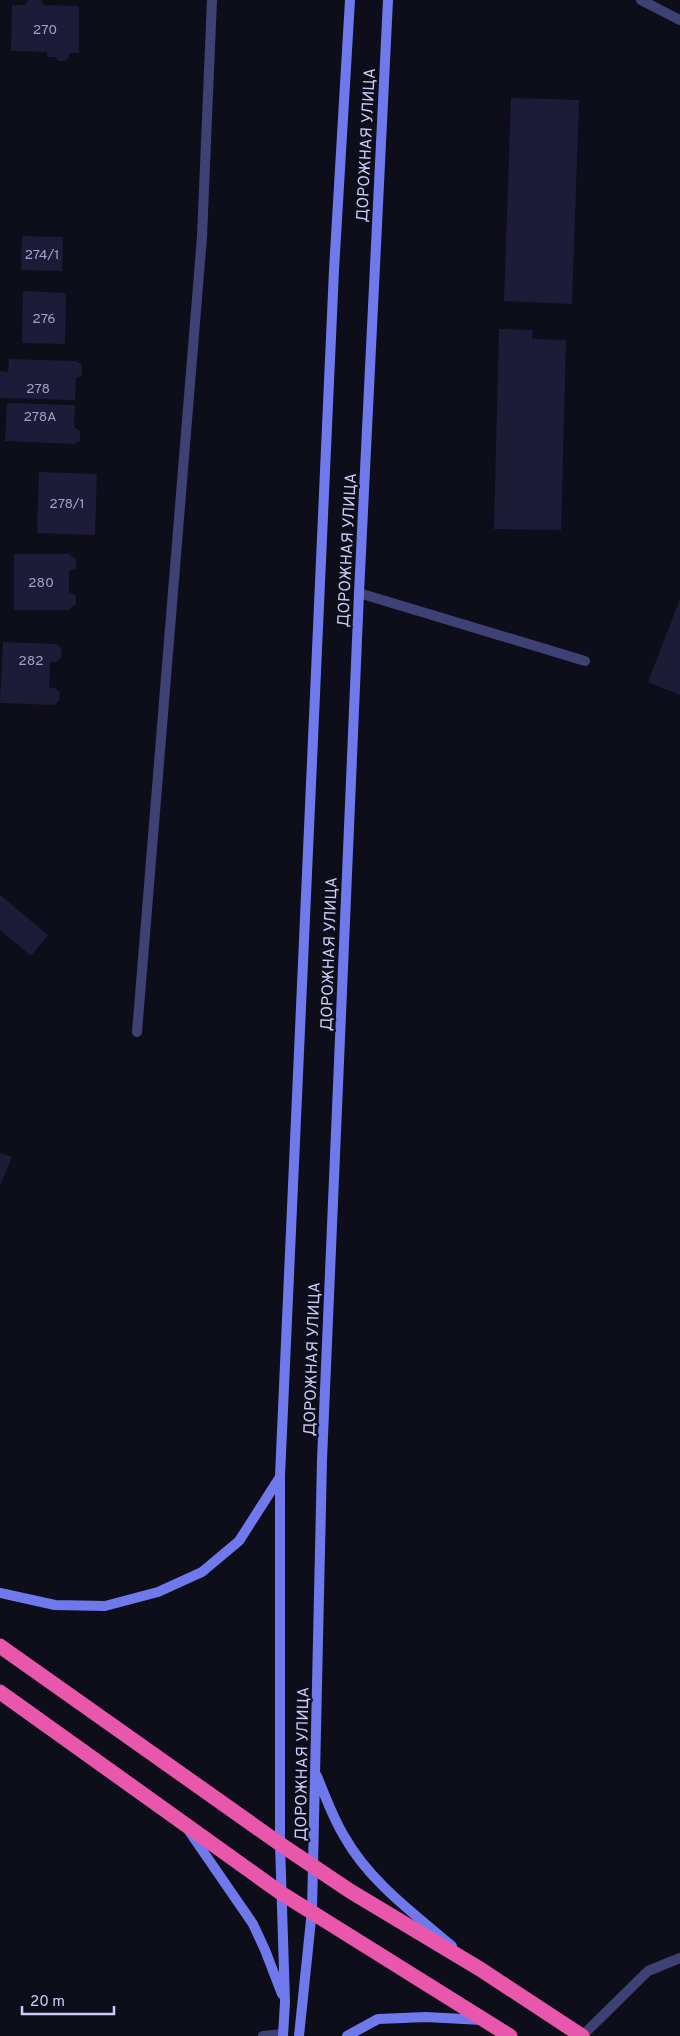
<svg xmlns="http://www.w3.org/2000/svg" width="680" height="2036" font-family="Overpass,sans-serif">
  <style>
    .building { fill: #1e1b38 }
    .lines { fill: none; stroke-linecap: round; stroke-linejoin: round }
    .lane { stroke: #3e4173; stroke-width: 10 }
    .street { stroke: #3e4173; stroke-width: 10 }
    .secondary { stroke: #7079ec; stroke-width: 10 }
    .highway { stroke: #e957ac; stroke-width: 15 }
    .labels { text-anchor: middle; stroke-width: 4.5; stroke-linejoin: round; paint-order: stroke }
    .number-label { font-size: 14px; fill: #a1a0c8 }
    .street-label { font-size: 16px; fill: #cdccf8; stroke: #0e0d1a }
  </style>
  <rect width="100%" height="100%" fill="#0e0d1a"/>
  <path class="building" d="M28,0h13l3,5 35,1v47h-9l-1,4 -4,4h-6l-4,-4h-8v-5l-36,-1 1,-46h13z
    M511,98l68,2 -7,204 -68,-3z
    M22,236l41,1 -1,34 -41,-1z
    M23,291l43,2 -1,51 -43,-1z
    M499,329l34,1 -1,9 34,1 -5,190 -67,-1z
    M9,359l67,2 6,4v10l-6,3 -1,22 -75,-2v-27l8,1z
    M7,403l68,2 -1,22 6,4v10l-6,3 -69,-3z
    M39,472l58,2 -2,61 -58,-2z
    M14,554h55l7,5v9l-7,3v21l7,4v8l-7,6h-55z
    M680,599v96l-32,-13z
    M3,642l54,2 5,5 -1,9 -5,4h-6l-1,26h6l5,5 -1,8 -5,4 -54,-2z
    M0,895l48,40 -17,21 -31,-26z
    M0,1153l12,4 -12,29z"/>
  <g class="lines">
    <path class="lane" d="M359,593l226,68
      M263,2036l20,-2
      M582,2036l66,-65 32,-13"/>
    <path class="street" d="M641,0l39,20
      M137,1032l65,-795 10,-237"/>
    <path class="secondary" d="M0,1593l55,12 50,1 53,-14 44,-20 37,-31 41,-64
      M317,1776c8,20 16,42 27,60 25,45 69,77 108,110
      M189,1831l64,93 12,26 17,44
      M283,2036l2,-34 -5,-158v-368l54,-1206 16,-270
      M299,2036l13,-126 10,-450 37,-867 29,-593
      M347,2036l31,-17 48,-2 56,3"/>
    <path class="highway" d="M0,1646l280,198 70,47 130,78 102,67
      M0,1692l281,201 229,143"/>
  </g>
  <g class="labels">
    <g class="number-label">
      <text x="45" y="34">270</text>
      <text x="42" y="259">274/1</text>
      <text x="44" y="323">276</text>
      <text x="38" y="393">278</text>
      <text x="40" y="421">278А</text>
      <text x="67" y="508">278/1</text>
      <text x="41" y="587">280</text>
      <text x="31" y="665">282</text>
    </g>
    <g class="street-label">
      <text transform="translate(365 145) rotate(-87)" y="6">ДОРОЖНАЯ УЛИЦА</text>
      <text transform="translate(346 550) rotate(-87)" y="6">ДОРОЖНАЯ УЛИЦА</text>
      <text transform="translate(328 954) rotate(-88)" y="6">ДОРОЖНАЯ УЛИЦА</text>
      <text transform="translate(311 1359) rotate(-88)" y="6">ДОРОЖНАЯ УЛИЦА</text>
      <text transform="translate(301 1764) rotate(-89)" y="6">ДОРОЖНАЯ УЛИЦА</text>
    </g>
  </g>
  <path d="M22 2006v8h92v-8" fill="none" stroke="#cdccf8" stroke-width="2.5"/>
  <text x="30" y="2006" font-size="15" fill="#cdccf8" stroke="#0e0d1a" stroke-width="4" paint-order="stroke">20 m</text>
</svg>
